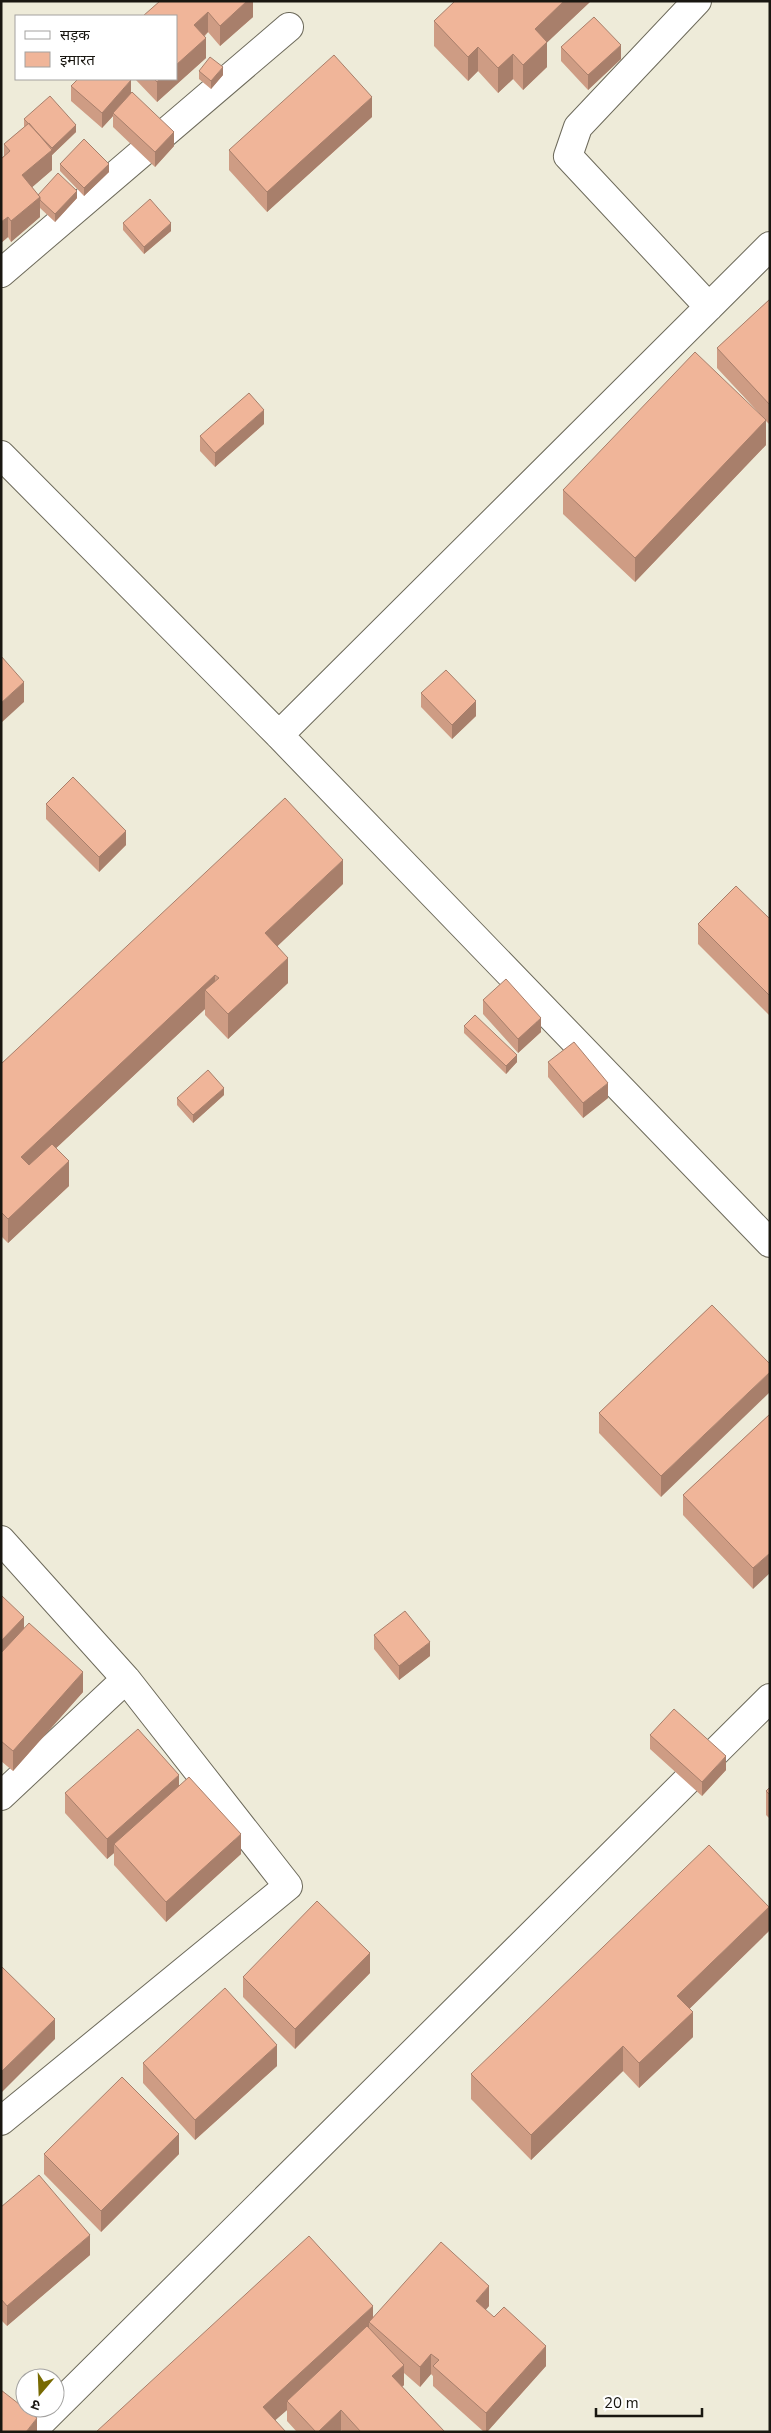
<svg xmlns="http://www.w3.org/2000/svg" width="771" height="2433" font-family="'Nunito Sans','Noto Sans Devanagari',sans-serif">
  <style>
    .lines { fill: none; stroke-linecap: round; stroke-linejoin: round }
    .minor-casing { stroke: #6d6a5b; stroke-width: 30 }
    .minor { stroke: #fff; stroke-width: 28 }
    .wall { fill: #ce9c84 }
    .shaded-wall { fill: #a87f6b }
    .building { fill: #f0b599; stroke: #a87f6b }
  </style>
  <rect width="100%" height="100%" fill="#eeebd9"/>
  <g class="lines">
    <g class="minor-casing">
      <path id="minor" d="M697,1l-119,126 -10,29 141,151
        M1,273l288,-246
        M1,455l278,280 491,508
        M279,735l491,-489
        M1,1540l125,139 162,207 -287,235
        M1,1796l125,-117
        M31,2432l739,-734"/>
    </g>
    <use href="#minor" class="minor"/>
  </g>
  <path class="wall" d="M253,1v16l-33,29 -12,-14 -3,4 1,22 -49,44 -22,-23h41v-63z
    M591,1l-44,41v25l-24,23 -10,-11 -15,14 -20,-22 -10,10 -34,-35v-25z
    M561,47l60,12 -33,31 -27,-29z
    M199,71l24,4 -12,14 -12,-10z
    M71,86l60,8 43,52 -19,21 -42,-40v-11l-11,12 -31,-27z
    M372,117l-105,95 -38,-42v-20z
    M24,119l52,13 -24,23v15l-20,17 6,8 39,3 -22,24 -15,-14v9l-29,25 -3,-5 -7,6v-84l3,-3v-12l20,-17z
    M60,164l49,8 -25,24 -24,-25z
    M123,223l48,8 -27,23 -21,-24z
    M770,299v126l-4,-4v24l-131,137 -72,-68v-24l196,-77 -42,-45v-20z
    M264,424l-49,43 -15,-16v-15z
    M421,693l55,23 -24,23 -31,-32z
    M46,804l80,41 -27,27 -53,-53z
    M343,884l-66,62 11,37 -60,56 -23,-24v-6l-149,139 13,38 -61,57 -7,-7v-172z
    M770,919v97l-72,-72v-20z
    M483,1000l58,32 -23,21 -35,-39z
    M464,1026l53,36 -11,12 -42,-41z
    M548,1062l60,36 -25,20 -35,-41z
    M224,1095l-31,28 -16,-18v-7z
    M712,1305l-51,192 -62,-64v-20z
    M770,1414l-17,175 -70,-74v-20z
    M1,1595l23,33 59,64 -70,79 -12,-10z
    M374,1635l56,21 -31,24 -25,-31z
    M650,1735l76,35 -24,26 -52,-47z
    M179,1785l62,69 -75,68 -52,-57v-12l-7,6 -42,-46v-20z
    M770,1787v32l-4,-4v-24z
    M769,1931l-80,78 4,28 -54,51 -16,-17 -92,89 -60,-61v-25z
    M370,1973l-75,76 -52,-52v-20z
    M143,2063l134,3 -82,74 -52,-57z
    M44,2154h135l-78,78 -57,-58z
    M1,2207l89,48 -83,71 -6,-6z
    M489,2306l-4,4 61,56 -59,66h-3l-51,-46v-10l-2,-2 -11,13 -16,-14v12l-2,2 43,45h-103l-1,-2 -1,2h-43l-10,-11v-11l-12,10 -179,12 277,-115z"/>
  <path class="shaded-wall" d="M247,1h6v16l-33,29v-20z
    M564,1h27l-56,53v-25z
    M208,12v20l-14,13v-20z
    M206,38v20l-49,44v-20l3,-3h16v-14z
    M547,42v25l-24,23v-25z
    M621,45v14l-33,31v-15z
    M478,47v24l-10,10v-24z
    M513,54v25l-15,14v-25z
    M223,67v8l-12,14v-8z
    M131,80v14l-18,19v3l-11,12v-15z
    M372,97v20l-105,95v-20z
    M76,125v7l-24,23v-7z
    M174,132v14l-19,21v-15z
    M52,150v20l-30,26v-21z
    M109,164v8l-25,24v-8z
    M77,191v7l-22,24v-8z
    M40,197v20l-29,25v-21z
    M8,217v20l-7,6v-21z
    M171,223v8l-27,23v-7z
    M264,410v14l-49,43v-14z
    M766,420v25l-131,137v-24z
    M24,682v20l-23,21v-20z
    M476,701v15l-24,23v-14z
    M126,831v14l-27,27v-15z
    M343,860v24l-78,74v-25z
    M288,958v25l-60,56v-25z
    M215,975v24l-10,-9v19l-184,172v-24z
    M541,1018v14l-23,21v-14z
    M517,1055v7l-11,12v-8z
    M608,1083v15l-25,20v-15z
    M224,1088v7l-31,28v-8z
    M69,1161v25l-61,57v-24z
    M770,1372v20l-109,105v-21z
    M770,1553v20l-17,16v-21z
    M24,1617v20l-23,25v-21z
    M430,1642v14l-31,24v-14z
    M83,1672v20l-70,79v-20z
    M726,1756v14l-24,26v-14z
    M179,1775v20l-65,49v9l-7,6v-20z
    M241,1834v20l-75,68v-20z
    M769,1907v24l-92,90v-25z
    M370,1953v20l-75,76v-20z
    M693,2012v25l-54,51v-25z
    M55,2019v20l-54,54v-21z
    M277,2045v21l-82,74v-20z
    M623,2046v25l-92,89v-25z
    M179,2134v20l-78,78v-21z
    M90,2235v20l-83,71v-20z
    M489,2286v20l-13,15v-20z
    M373,2306v20l-4,-4v12l-82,67v9l-24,21v-24z
    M546,2346v20l-59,66h-1v-19z
    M431,2354v20l-11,13v-20z
    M404,2365v20l-12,11v-20z
    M341,2410v20l-1,2h-22z
    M37,2418v14h-11z"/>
  <path class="building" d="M160,1h87l-27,25 -12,-14 -14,13 12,13 -30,27v-49h-33z
    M455,1h109l-29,28 12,13 -24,23 -10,-11 -15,14 -20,-21 -10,10 -34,-36z
    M594,17l27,28 -33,30 -27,-28z
    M334,55l38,42 -105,95 -38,-42z
    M210,57l13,10 -12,14 -12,-10z
    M78,79h51l2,1 -29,33 -31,-27z
    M154,79h6l-3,3z
    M132,92l42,40 -19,20 -42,-39z
    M50,96l26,29 -24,23 -28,-29z
    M29,123l23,27 -30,25 18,22 -29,24 -3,-4 -7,5v-63l9,-8 -6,-7z
    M84,139l25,25 -25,24 -24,-24z
    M58,173l19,18 -22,23 -15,-14v-3l-2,-2z
    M150,199l21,24 -27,24 -21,-24z
    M770,299v106l-53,-57z
    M695,352l71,68 -131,138 -72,-68z
    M249,393l15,17 -49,43 -15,-17z
    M1,656l23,26 -23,21z
    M446,670l30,31 -24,24 -31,-32z
    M73,777l53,54 -27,26 -53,-53z
    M285,798l58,62 -78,73 23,25 -60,56 -23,-24 14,-12 -4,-3 -194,182 8,8 23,-21 17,17 -61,58 -7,-7v-148z
    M736,886l34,33v77l-72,-72z
    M506,979l35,39 -23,21 -35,-39z
    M475,1015l42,40 -11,11 -42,-40z
    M574,1042l34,41 -25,20 -35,-41z
    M208,1070l16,18 -31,27 -16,-17z
    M712,1305l58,59v8l-109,104 -62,-63z
    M770,1414v139l-17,15 -70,-73z
    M1,1595l23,22 -23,24z
    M405,1611l25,31 -31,24 -25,-31z
    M29,1623l54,49 -70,79 -12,-10v-88z
    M674,1709l52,47 -24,26 -52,-47z
    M138,1729l41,46 -72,64 -42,-46z
    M189,1777l52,57 -75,68 -52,-58z
    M770,1787v8l-4,-4z
    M709,1845l60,62 -92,89 16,16 -54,51 -16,-17 -92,89 -60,-61z
    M317,1901l53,52 -75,76 -52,-52z
    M1,1966l54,53 -54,53z
    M225,1988l52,57 -82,75 -52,-57z
    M122,2077l57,57 -78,77 -57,-57z
    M39,2175l51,60 -83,71 -6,-7v-92z
    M309,2236l64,70 -110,101 23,25h-190z
    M441,2242l48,44 -13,15 18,16 10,-10 42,39 -60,67 -53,-47 6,-6 -8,-6 -11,13 -51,-45z
    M367,2326l37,39 -12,11 53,56h-84l-20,-22 -23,22h-2l-29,-31z
    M1,2390l36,28 -11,14h-25z"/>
  <rect width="771" height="2433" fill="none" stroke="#191711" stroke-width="5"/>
  <rect x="15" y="15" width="162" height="65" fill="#ffffff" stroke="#a3a2a0"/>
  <rect x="25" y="31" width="25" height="8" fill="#ffffff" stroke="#a3a2a0"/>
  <text x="60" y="40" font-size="15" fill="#191711">सड़क</text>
  <rect x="25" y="52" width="25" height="15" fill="#f0b599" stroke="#a3a2a0"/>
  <text x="60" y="65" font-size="15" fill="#191711">इमारत</text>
  <g transform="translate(40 2393) rotate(199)"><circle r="24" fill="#ffffff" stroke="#a3a2a0"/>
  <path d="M0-4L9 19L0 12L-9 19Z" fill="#786a02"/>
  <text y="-8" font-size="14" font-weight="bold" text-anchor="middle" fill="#191711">उ</text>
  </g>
  <path d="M596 2408v8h106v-8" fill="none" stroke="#191711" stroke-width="2.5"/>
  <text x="604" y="2408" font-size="15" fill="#191711" stroke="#ffffff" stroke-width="4" paint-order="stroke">20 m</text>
</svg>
